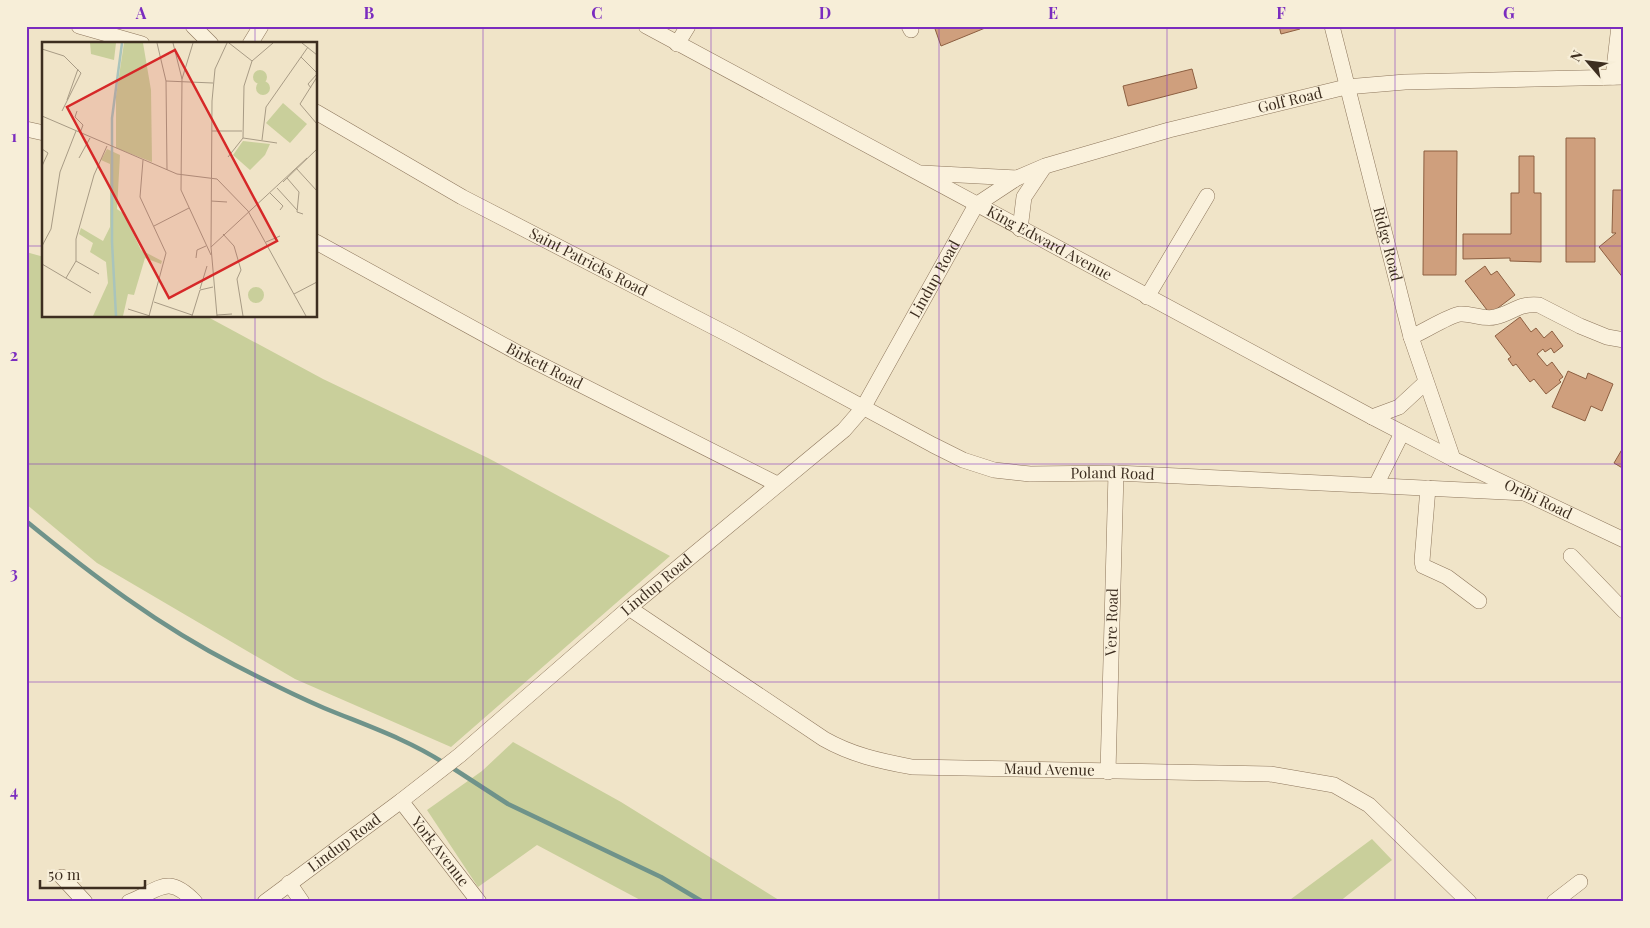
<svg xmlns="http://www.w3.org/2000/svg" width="1650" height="928" font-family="'Playfair Display',serif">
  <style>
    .green { fill: #c9cf9b }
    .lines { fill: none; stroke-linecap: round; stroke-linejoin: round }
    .stream { stroke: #6f938a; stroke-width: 4.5 }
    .building { fill: #cf9f7d; stroke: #8d5f41 }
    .minor-casing { stroke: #8d765c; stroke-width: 16 }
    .minor { stroke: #faf1dc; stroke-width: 15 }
    .grid { fill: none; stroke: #7b2cbf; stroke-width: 1; stroke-opacity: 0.55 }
    .labels { text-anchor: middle; stroke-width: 4; stroke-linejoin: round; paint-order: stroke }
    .street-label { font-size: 15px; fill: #3d2e20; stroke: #f7eed8 }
    .inset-river { fill: none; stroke: #a9c4bc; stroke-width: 2.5 }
    .inset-road { fill: none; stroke: #a89b85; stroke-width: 1 }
    .view { fill: #d62828; fill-opacity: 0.15; stroke: #d62828; stroke-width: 2.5 }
    .inset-edge { fill: none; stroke: #3d2e20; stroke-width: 2.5 }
    .neatline { fill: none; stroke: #7b2cbf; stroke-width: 2 }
    .grid-label { font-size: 16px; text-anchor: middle; font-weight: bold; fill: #7b2cbf }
  </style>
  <rect width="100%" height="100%" fill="#f0e4c8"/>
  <path class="green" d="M26,252l18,5v59h162l117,63 165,79 182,98 -219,191 -156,-68 -198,-116 -71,-59z
    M513,742l108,60 161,100h-138l-107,-57 -59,42 -51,-77 55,-39z
    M1372,839l20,21 -53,42h-52z"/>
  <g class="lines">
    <path class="stream" d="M26,521c66,54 133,105 209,144 29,15 59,30 89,43 41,17 83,31 120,55
      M451,767l57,37 153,73 42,25"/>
  </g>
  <path class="building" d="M934,26h56l-49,20z
    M1279,26h20l1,3 -19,5z
    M1192,69l5,19 -69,18 -5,-20z
    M1566,138h29v124h-29z
    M1424,151h33l-1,124h-33z
    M1519,156h15v37h7v69l-31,-1v-3l-47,1v-25h48v-41h8z
    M1613,190h11v89l-25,-32 17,-14h-4z
    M1485,266l6,9 6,-4 18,24 -25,19 -25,-33z
    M1520,317l11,15 5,-4 8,10 8,-7 11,15 -9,7 -3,-5 -6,4 -2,-3 -6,5 10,12 5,-4 11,15 -4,3 2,2 -15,12 -12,-15 -4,3 -14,-18 -3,2 -5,-7 3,-2 -16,-21z
    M1568,371l18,8 2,-6 25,11 -11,27 -11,-5 -6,15 -33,-14z
    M1624,446v23l-10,-6z"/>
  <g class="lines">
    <g class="minor-casing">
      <g id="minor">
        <path d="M79,26l63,18"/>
        <path d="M193,26l18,18"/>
        <path id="s1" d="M646,26l726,391 81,42 171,81"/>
        <path d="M909,26l2,4"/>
        <path id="s2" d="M1332,26l79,311 42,122"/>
        <path d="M250,44l11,-18"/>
        <path d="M677,44l11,-18"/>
        <path d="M1613,77l6,-51"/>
        <path id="s3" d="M316,112l146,85 269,139 202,109 30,15 31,10 36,4 86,-1 410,20"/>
        <path d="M26,129l18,4"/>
        <path d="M922,173l95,5"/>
        <path d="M1020,229l4,-32 20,-30"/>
        <path id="s4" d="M316,242l204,112 257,130"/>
        <path d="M1147,297l60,-101"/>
        <path d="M1411,337c12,-5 39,-22 49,-23 12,-1 23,6 35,3 18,-4 23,-14 44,-12l41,21 27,11 17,3"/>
        <path d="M1372,417l27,-10 27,-25"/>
        <path d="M1376,485l26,-52"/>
        <path d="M1428,488l-6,73 1,5 24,11 32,24"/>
        <path d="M1571,556l53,55"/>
        <path id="s5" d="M629,608l195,131c28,16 56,22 88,28l358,7 64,11 35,20 100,97"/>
        <path id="s6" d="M1108,772l8,-299"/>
        <path id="s7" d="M401,801l78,101"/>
        <path d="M62,877l23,25"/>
        <path d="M289,883l13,19"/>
        <path d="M129,902c31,-12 38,-29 66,0"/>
        <path id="s8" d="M265,902l136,-101 59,-46 169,-147 215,-178 19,-22 113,-203 41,-27 28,-12 124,-36 177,-43 59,-5 219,-5"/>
        <path d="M1554,902l26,-20"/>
      </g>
    </g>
    <use href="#minor" class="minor"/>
  </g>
  <path class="grid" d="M255,26v18M483,26v876M711,26v876M939,26v876M1167,26v876M1395,26v876M26,246h18M316,246h1308M255,316v586M26,464h1598M26,682h1598"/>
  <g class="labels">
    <g class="street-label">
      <text dy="5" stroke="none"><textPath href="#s8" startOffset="1342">Golf Road</textPath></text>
      <text dy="5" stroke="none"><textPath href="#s2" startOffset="225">Ridge Road</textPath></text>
      <text dy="5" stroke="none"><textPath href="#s1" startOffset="458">King Edward Avenue</textPath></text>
      <text dy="5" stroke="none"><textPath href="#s3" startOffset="311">Saint Patricks Road</textPath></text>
      <text dy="5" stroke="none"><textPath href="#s8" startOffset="924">Lindup Road</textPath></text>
      <text dy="5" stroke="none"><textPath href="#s4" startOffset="260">Birkett Road</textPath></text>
      <text dy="5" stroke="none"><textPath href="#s3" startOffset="886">Poland Road</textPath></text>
      <text dy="5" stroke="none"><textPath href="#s1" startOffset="1010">Oribi Road</textPath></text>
      <text dy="5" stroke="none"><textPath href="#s8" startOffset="504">Lindup Road</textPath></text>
      <text dy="5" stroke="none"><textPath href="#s6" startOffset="150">Vere Road</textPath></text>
      <text dy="5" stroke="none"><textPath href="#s5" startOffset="465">Maud Avenue</textPath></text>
      <text dy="5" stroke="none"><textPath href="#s8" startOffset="99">Lindup Road</textPath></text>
      <text dy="5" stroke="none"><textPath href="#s7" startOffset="64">York Avenue</textPath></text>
    </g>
  </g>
  <g transform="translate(42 42)">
    <rect width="275" height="275" fill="#f0e4c8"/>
    <path d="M48,1h26l-2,17 -23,-6zM82,1h19l8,47 1,72 -36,-14v-52zM211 35a7 7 0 1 1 14 0a7 7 0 1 1-14 0ZM214 46a7 7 0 1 1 14 0a7 7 0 1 1-14 0ZM241,61l24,21 -17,19 -24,-20zM201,99l27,3 -5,11 -15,15 -17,-15zM65,107l13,6 -3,54 7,5 17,36 21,11 -1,3 -16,-6 -11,37 -6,-1 -5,22h-30l15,-33 -2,-21 -16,-10 3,-9 -14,-9 2,-6 22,13 7,-14v-63l-9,-4zM206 253a8 8 0 1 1 16 0a8 8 0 1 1-16 0Z" fill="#c9cf9b"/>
    <path class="inset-river" d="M74,274l-4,-74v-124l10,-75"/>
    <path class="inset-road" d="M115,1l9,38 1,89M131,1l9,36M151,1l-11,36 -1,111 30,65M187,1l23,18 21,-18M260,1l15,12M0,7l22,7 17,17 -19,38M259,15l16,16M210,19l-8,25 -1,52 34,5M275,35l-17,27 17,20M124,39l47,2M269,46l-3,-4 9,-10M25,58l11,-31M35,69l-2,6 8,8 -3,8M0,74l135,58 40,5 31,32 58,105M170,89h30M220,98l4,-33 42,-60M0,107l6,4 -6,13M186,115l15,-19M37,116l11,-20M101,118l-3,37 26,56 -17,63M254,126l21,23M245,136l12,14 -2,20 6,2M241,140l34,-33M235,146l20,22M228,151l13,13 -3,4M169,159l16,1M112,184l35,-18M181,192l11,12 7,24 -4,9 6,37M224,200l14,-6M0,204l9,-17 9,-57 16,-41M169,205l96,-89M154,216l1,-8 9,-4M34,219l23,13M0,222l49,29M24,236l10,-17v-22l18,-64 13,-29M158,247l7,-23M252,252l23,-12M112,260l38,13M86,267l22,7M175,273l15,-1M150,274l8,-26 13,-3M175,274l-6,-69 1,-146 3,-32 12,-26"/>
    <path class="view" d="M133,8l102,191 -108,57 -102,-191z"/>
    <rect width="275" height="275" class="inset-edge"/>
  </g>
  <rect width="1650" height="928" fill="none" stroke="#f7eed8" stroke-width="55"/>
  <g transform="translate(1588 62) rotate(298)" stroke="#f7eed8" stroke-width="4" paint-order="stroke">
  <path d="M0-4L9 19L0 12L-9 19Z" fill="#3d2e20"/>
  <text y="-8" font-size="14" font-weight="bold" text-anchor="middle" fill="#3d2e20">N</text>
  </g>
  <path d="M40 880v8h105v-8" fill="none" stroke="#3d2e20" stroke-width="2.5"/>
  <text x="48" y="880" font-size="15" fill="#3d2e20" stroke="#f7eed8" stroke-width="4" paint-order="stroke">50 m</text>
  <rect x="28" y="28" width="1594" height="872" class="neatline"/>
  <g class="grid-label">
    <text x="141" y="19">A</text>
    <text x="369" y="19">B</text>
    <text x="597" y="19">C</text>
    <text x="825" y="19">D</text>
    <text x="1053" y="19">E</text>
    <text x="1281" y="19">F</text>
    <text x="1509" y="19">G</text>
    <text x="14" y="142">1</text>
    <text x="14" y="361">2</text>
    <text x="14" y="579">3</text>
    <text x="14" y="797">4</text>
  </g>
</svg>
